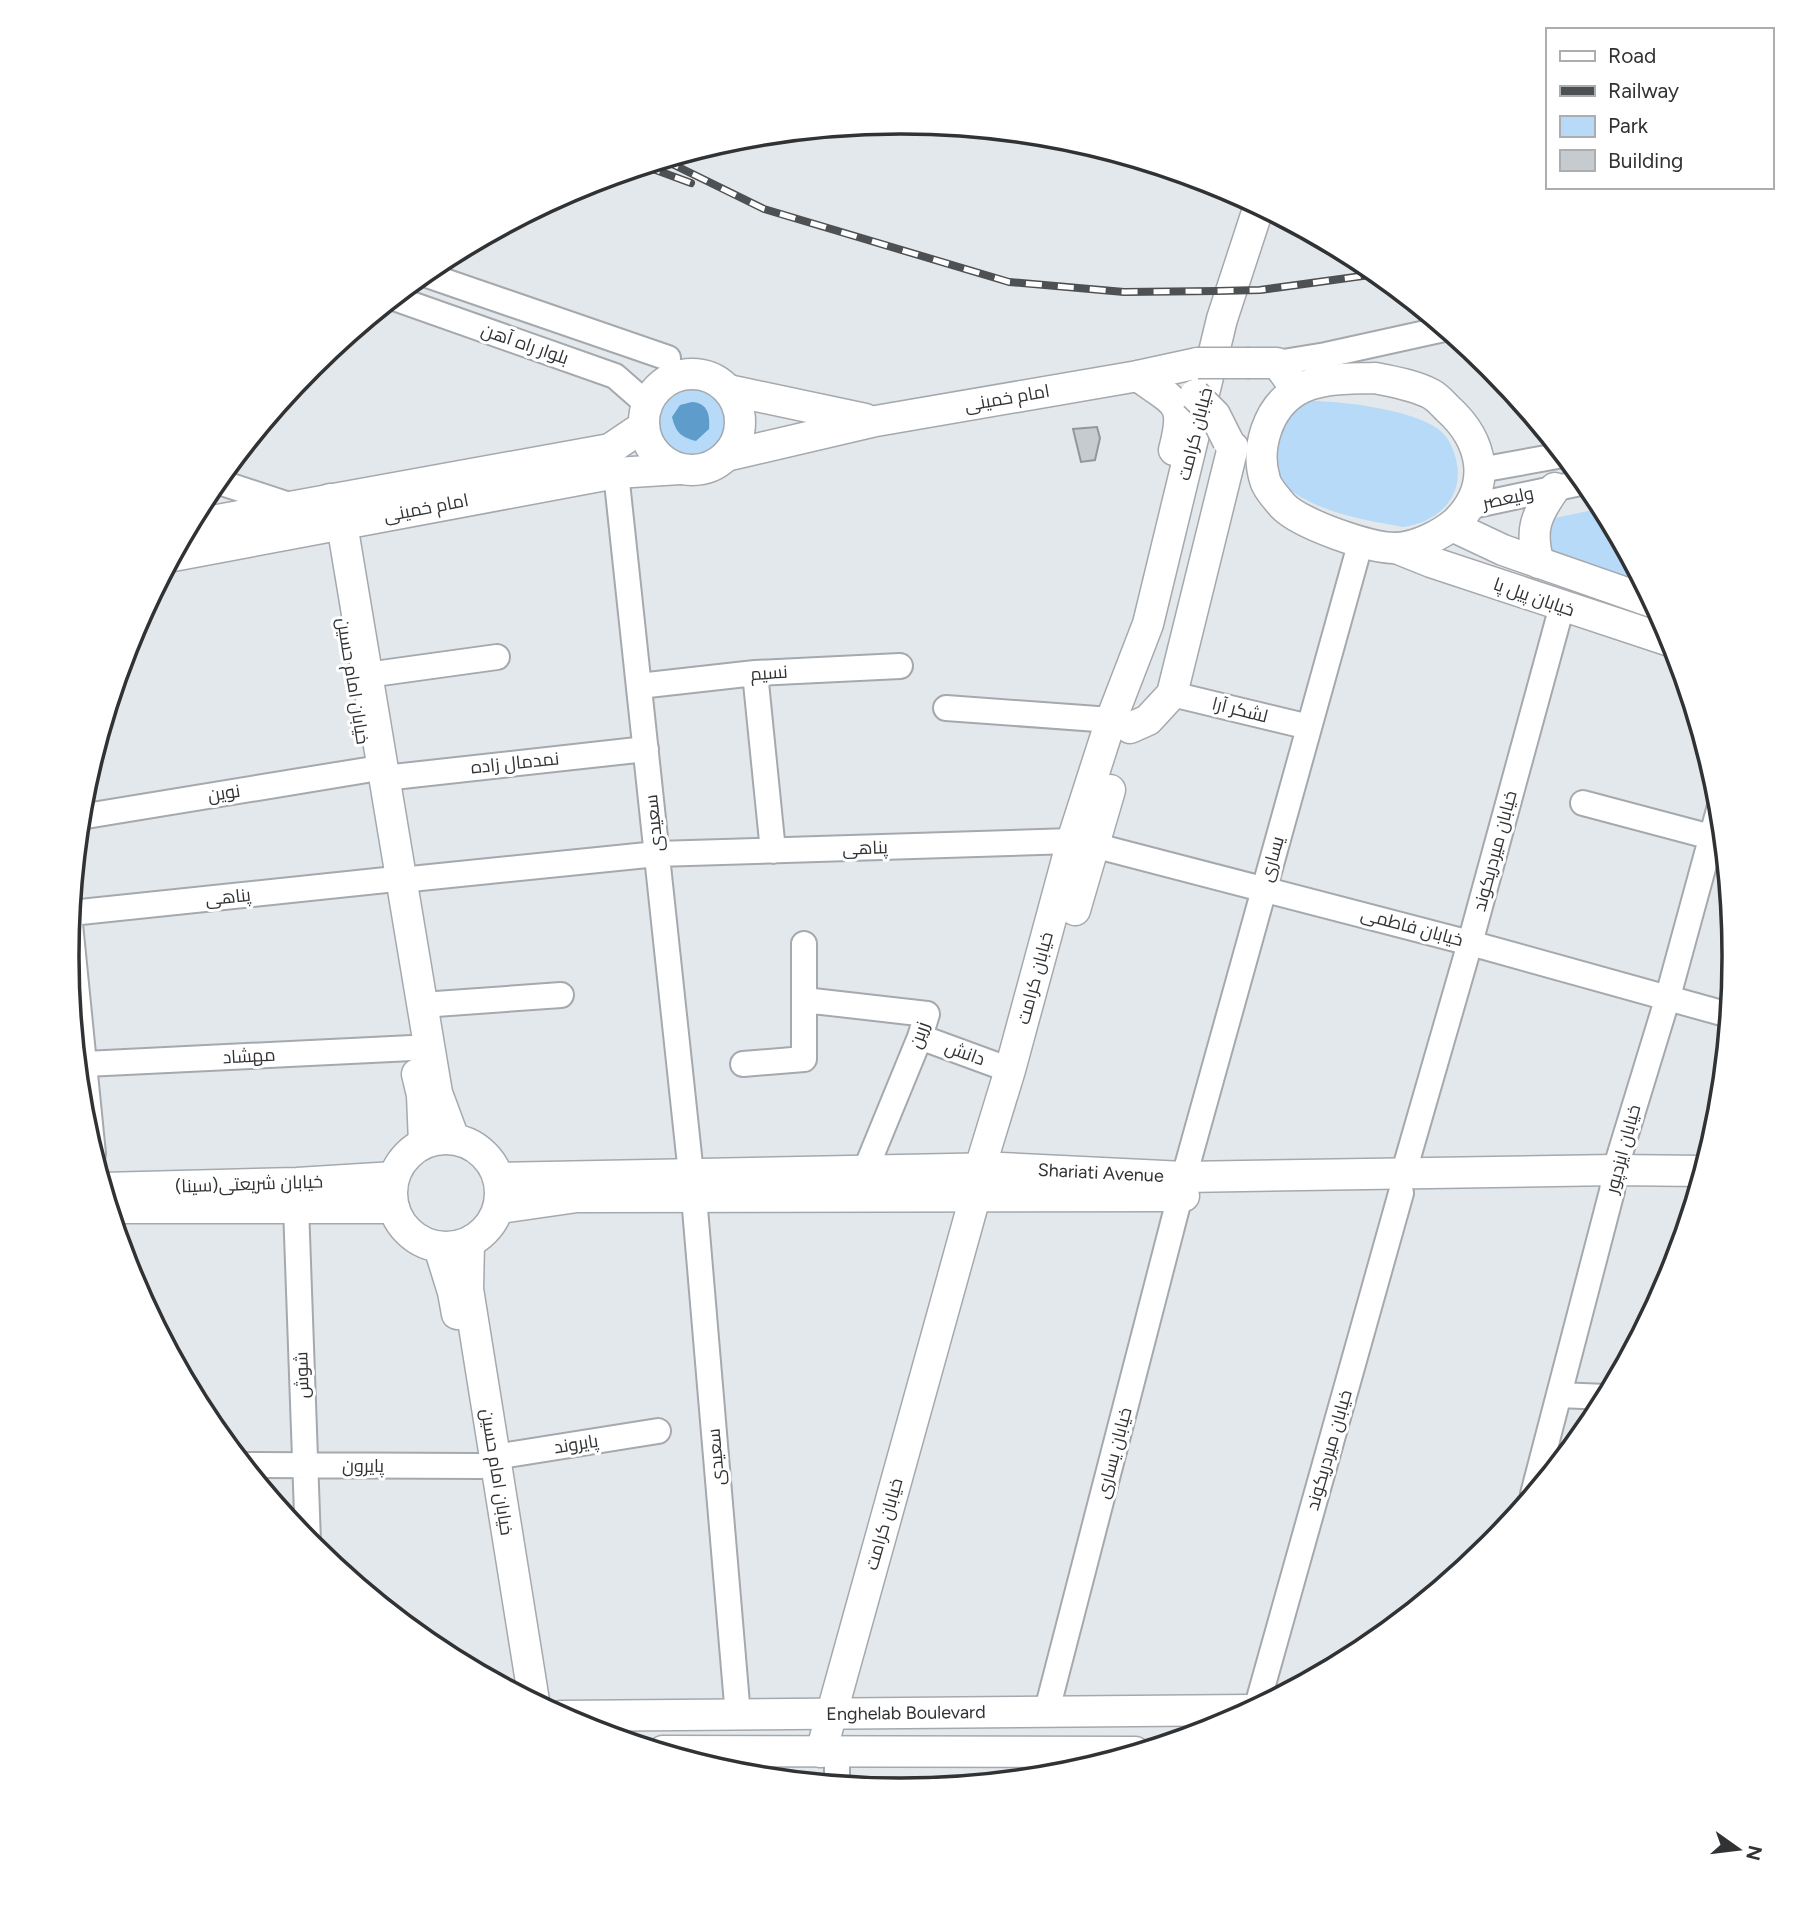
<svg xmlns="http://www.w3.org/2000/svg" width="1801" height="1912" font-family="Figtree,Cairo,sans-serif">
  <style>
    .green { fill: #b6daf7 }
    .water { fill: #5e9ccc }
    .building { fill: #c6cbcf; stroke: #93979a; stroke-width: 2 }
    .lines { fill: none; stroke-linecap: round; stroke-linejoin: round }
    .minor-casing { stroke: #a5a9ad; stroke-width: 28 }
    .major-casing { stroke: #a5a9ad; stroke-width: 33 }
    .minor { stroke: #fff; stroke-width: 24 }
    .major { stroke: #fff; stroke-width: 30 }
    .rail-casing { stroke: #4e5153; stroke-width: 8 }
    .rail { stroke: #fff; stroke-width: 5; stroke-dasharray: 16; stroke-linecap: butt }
    .major-bridge-casing { stroke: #a5a9ad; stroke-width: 33; stroke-linecap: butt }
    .major-bridge { stroke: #fff; stroke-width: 30 }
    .labels { text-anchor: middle; stroke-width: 6; stroke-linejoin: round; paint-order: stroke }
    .street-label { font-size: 18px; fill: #303234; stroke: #fff }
    .rim { fill: none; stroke: #303234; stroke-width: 3.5 }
  </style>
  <rect width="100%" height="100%" fill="#e3e8ec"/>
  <path class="green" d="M693,385c5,2 11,2 16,5 38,20 15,82 -34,64 -8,-3 -17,-10 -18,-19 -5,-32 2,-47 36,-50z
    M1311,401c33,0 101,9 127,28 9,6 14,16 17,27 12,38 -15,66 -52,71 -43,-8 -104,-17 -130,-55l8,-54 13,-13z
    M1602,508l46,85 -96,-32 -6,-22 9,-21z"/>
  <path class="water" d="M692,402c16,1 18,13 17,27l-13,12c-16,-4 -20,-9 -24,-24l8,-12z"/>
  <path class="building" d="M1097,427l3,11 -5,22 -14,2 -8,-33z"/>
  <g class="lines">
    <g class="minor-casing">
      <path id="minor" d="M424,274l244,84
        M394,298l221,78 32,28
        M1277,363l49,-8 118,-26
        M1480,470l83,-15
        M616,473l75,701
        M216,481l76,25
        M1472,506l113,-24
        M755,673l18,178
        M367,675l130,-18
        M639,686l116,-13 145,-7
        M1172,694l137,33
        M946,708l165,12
        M384,778l262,-29
        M1583,803l128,34
        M80,817l287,-47
        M1093,845l377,98 259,72
        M401,880l256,-26 415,-13
        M71,913l315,-33
        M70,924l23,230
        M804,1000l123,14 -7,23 -55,134
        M422,1005l139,-10
        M920,1037l90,33
        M85,1064l327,-16
        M743,1064l61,-5v-115
        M1403,1175l67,-232 92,-337
        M1184,1177l177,-636
        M694,1197l44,519
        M296,1207l12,335
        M1559,1395l47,2
        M495,1457l163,-26
        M245,1465l236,1
        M1533,1494l79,-303 3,-21 52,-170 53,-194
        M1257,1706l144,-513
        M1047,1710l133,-514
        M1058,1775v-23
        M837,1784v-32"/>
    </g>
    <g class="major-casing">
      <g id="major">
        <path d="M1250,363h27l20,27"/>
        <circle cx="692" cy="422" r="48"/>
        <path d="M1138,376c38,28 49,24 36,74"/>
        <path d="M1375,378c19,4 39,7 56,16 6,3 11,9 16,14 37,33 46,79 8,115 -14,12 -39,24 -58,25 -26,1 -97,-24 -114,-42 -6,-7 -16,-18 -18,-26 -10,-32 3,-72 31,-89 23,-14 54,-12 79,-13z"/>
        <path d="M728,390l137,29"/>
        <path d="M726,456l150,-35 262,-45 60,-13"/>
        <path d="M330,499l12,25 95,569 17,46"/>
        <path d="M190,525l420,-76 34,-23"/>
        <path d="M1452,526l51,24 149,52"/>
        <path d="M1396,548l35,14 242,80"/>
        <path d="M173,556l443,-83 64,-4"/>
        <path d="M1539,563c-10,-33 -3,-48 16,-75"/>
        <path d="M1130,728l18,-8 24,-26 61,-247"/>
        <path d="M1075,910l35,-120"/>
        <path d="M417,1074l5,21 2,48"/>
        <circle cx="446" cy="1193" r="54"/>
        <path id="s1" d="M499,1178l502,-10 183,9 431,-7 88,1"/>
        <path d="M103,1188l194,-5 97,-6"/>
        <path d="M110,1208h284"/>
        <path d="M499,1208l78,-11 607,-1"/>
        <path d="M469,1243l-1,46 66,412"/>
        <path d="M439,1247l14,45 4,22"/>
        <path id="s2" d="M561,1716c230,0 460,-6 690,-6"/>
        <path d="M663,1751l472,1"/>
        <path d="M821,1752l154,-555 5,-29 30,-98 62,-229 39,-121 37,-96 74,-305 37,-113"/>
      </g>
    </g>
    <use href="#minor" class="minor"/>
    <use href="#major" class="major"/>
    <g class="rail-casing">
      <path id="rail" d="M664,160l100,49 245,73 115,10 93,-1 43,-1 117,-16
        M645,166l46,17"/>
    </g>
    <use href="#rail" class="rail"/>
    <g class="major-bridge-casing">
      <path id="major-bridge" d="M1198,363h52
        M1195,395l20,20 13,26"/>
    </g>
    <use href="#major-bridge" class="major-bridge"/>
  </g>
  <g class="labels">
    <g class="street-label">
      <text transform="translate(525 344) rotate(19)" y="6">بلوار راه آهن</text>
      <text transform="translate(1007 398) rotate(-10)" y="6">امام خمینی</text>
      <text transform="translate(1195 434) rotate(-76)" y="6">خیابان کرامت</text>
      <text transform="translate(1508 498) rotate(-12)" y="6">ولیعصر</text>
      <text transform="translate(426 508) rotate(-11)" y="6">امام خمینی</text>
      <text transform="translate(1534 597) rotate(19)" y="6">خیابان پیل پا</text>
      <text transform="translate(769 673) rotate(-4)" y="6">نسیم</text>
      <text transform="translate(353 681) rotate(81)" y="6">خیابان امام حسین</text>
      <text transform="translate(1240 710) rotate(14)" y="6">لشکر آرا</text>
      <text transform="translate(515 763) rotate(-6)" y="6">نمدمال زاده</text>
      <text transform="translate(224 793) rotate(-9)" y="6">نوین</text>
      <text transform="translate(654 823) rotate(-96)" y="6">سعیدی</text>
      <text transform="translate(865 848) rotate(-2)" y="6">پناهی</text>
      <text transform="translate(1495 851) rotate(-75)" y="6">خیابان میردریکوند</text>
      <text transform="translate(1272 859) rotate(-74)" y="6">یساری</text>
      <text transform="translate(228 897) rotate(-6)" y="6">پناهی</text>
      <text transform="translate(1412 927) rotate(15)" y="6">خیابان فاطمی</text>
      <text transform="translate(1035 978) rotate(-75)" y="6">خیابان کرامت</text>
      <text transform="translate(919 1035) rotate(-71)" y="6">زرین</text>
      <text transform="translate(965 1053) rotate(20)" y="6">دانش</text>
      <text transform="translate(249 1056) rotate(-3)" y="6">مهشاد</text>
      <text transform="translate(1623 1149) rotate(-75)" y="6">خیابان ایزدپور</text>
      <text dy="6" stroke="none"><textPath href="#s1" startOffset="602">Shariati Avenue</textPath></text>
      <text transform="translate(249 1184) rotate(-2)" y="6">خیابان شریعتی(سینا)</text>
      <text transform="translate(302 1375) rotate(-92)" y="6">شوش</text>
      <text transform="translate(576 1444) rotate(-9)" y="6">پایروند</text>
      <text transform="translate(1329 1450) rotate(-74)" y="6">خیابان میردریکوند</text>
      <text transform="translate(1114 1453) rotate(-75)" y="6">خیابان یساری</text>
      <text transform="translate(716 1457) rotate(-95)" y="6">سعیدی</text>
      <text x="363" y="1472">پایرون</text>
      <text transform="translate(497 1472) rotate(81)" y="6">خیابان امام حسین</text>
      <text transform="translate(884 1524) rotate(-74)" y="6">خیابان کرامت</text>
      <text dy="6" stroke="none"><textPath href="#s2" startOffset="345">Enghelab Boulevard</textPath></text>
    </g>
  </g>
  <path d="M0 0H1801V1912H0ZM900 134H901A821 821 0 0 1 1722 955V957A821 821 0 0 1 901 1778H900A821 821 0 0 1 79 957V955A821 821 0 0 1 900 134Z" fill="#fff" fill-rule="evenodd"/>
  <path class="rim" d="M900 134H901A821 821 0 0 1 1722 955V957A821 821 0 0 1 901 1778H900A821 821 0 0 1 79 957V955A821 821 0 0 1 900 134Z"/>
  <rect x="1546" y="28" width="228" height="161" fill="#ffffff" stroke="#acadae" stroke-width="2"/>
  <rect x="1560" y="51" width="35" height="10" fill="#ffffff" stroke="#acadae" stroke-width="2"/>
  <text x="1608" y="63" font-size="21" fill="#303234">Road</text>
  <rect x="1560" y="86" width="35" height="10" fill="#4e5153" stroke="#acadae" stroke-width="2"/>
  <text x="1608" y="98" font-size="21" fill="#303234">Railway</text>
  <rect x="1560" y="116" width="35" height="21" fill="#b6daf7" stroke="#acadae" stroke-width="2"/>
  <text x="1608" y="133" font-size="21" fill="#303234">Park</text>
  <rect x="1560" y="150" width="35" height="21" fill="#c6cbcf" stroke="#acadae" stroke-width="2"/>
  <text x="1608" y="168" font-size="21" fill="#303234">Building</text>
  <g transform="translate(1738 1849) rotate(104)" stroke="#ffffff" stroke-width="5" paint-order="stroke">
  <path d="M0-5L12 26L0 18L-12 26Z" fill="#303234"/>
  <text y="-10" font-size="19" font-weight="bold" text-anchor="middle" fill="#303234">N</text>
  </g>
</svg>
